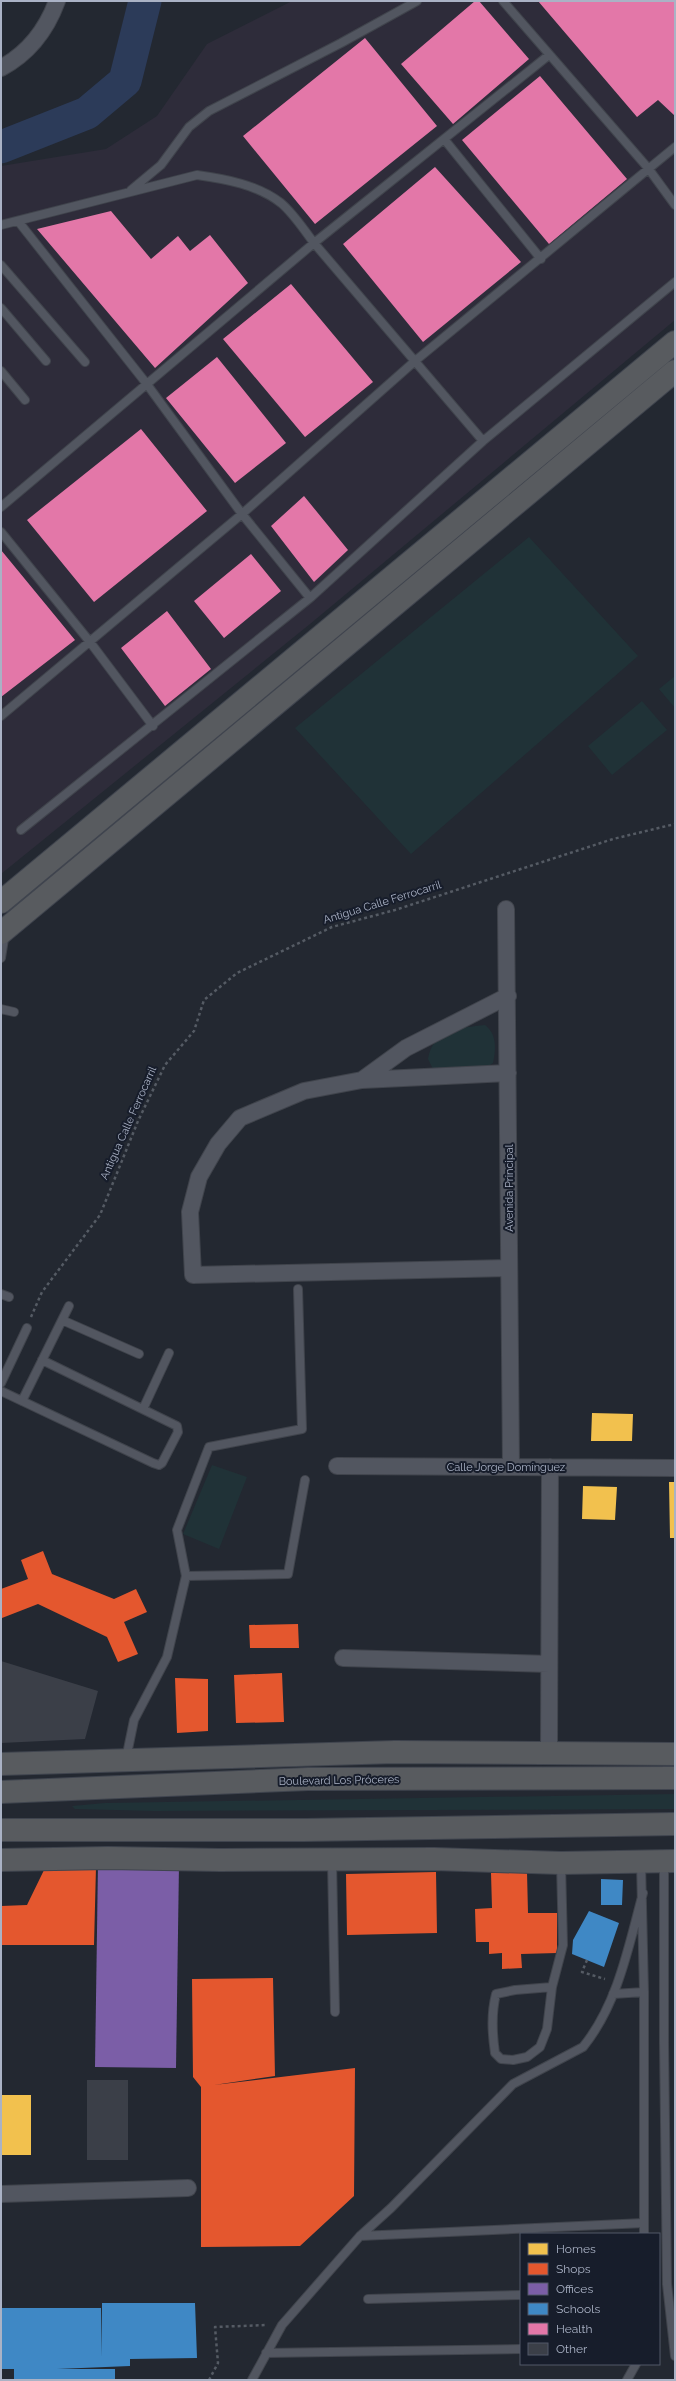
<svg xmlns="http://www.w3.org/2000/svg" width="676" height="2381" font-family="Raleway,sans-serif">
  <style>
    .medical { fill: #2e2c3a }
    .green { fill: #203237 }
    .homes { fill: #f2c14e }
    .shops { fill: #e4572e }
    .offices { fill: #7b5ea7 }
    .schools { fill: #3f88c5 }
    .health { fill: #e377a8 }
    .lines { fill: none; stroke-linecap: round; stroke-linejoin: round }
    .river { stroke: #2c3b59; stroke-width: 33 }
    .building { fill: #3b3f48 }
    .lane-casing { stroke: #40444c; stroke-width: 10 }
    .street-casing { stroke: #40444c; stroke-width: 18 }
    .highway-casing { stroke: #3f444e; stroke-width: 24 }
    .path { stroke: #555b64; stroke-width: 2.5; stroke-dasharray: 3 3; stroke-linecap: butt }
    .lane { stroke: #525660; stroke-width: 8 }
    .street { stroke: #525660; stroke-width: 16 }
    .highway { stroke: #585b5f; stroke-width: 22 }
    .labels { text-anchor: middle; stroke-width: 4; stroke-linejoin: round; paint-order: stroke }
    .street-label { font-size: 11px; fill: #aab2c5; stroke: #171d2b }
  </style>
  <rect width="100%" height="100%" fill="#232831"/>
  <path class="medical" d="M292,1h383v319l-365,304 -309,250v-708l105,-17 51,-33 50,-72z"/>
  <path class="green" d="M529,537l109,119 -227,198 -116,-126z
    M675,676v32l-16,-19z
    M642,701l25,29 -55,45 -24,-29z
    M485,1025c12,9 11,24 8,38l-9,6h-51l-5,-10c5,-30 32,-31 57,-34z
    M212,1465l35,12 -28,72 -36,-15z
    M675,1794v15l-521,2 -79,-2 -3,-3 33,-3z"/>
  <path class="homes" d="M592,1413l41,1 -1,27h-41z
    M669,1482h6v56h-5z
    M583,1486l34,1 -2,33 -33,-1z
    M1,2095h30v60h-30z"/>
  <path class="shops" d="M43,1551l9,23 62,25 22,-10 11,23 -23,10 14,32 -20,8 -11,-25 -69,-33 -36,14 -1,-29 27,-10 -7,-19z
    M298,1624l1,24h-49l-1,-23z
    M282,1673l2,49 -48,1 -2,-48z
    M175,1678l33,1v52l-31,2z
    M96,1867l-2,78h-93v-39l26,-1 18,-37z
    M436,1872l1,61 -90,2 -1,-61z
    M527,1872l1,41h29v40l-36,1 1,14 -20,1v-16l-13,1v-12h-13l-1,-33 17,-1 -1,-35z
    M273,1978l2,98 -61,9 141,-17 -1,128 -54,50 -99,1v-160l-8,-10 -1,-98z"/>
  <path class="offices" d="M98,1863l81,1 -3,204 -81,-1z"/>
  <path class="schools" d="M601,1879l22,1 -1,25h-21z
    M589,1911l30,12 -15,44 -32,-13 1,-14z
    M102,2303h93l2,55 -67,1v7l-73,3h58v11h-101v-11h-13v-61h100l1,49z"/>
  <path class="health" d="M475,1h4l50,58 -76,65 -52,-60z
    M538,1h137v115l-17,-16 -21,17z
    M365,38l72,88 -122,98 -72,-88z
    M540,76l87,103 -78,65 -87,-104z
    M435,167l86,95 -98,80 -80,-98z
    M111,211l40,48 27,-23 12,15 20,-16 38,48 -93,85 -118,-139z
    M291,284l82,98 -68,55 -82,-98z
    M217,357l69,86 -51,40 -69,-85z
    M141,429l66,82 -113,91 -67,-82z
    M304,496l44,54 -34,32 -43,-56z
    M1,550l74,90 -74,57z
    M251,554l30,37 -57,47 -30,-37z
    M167,611l44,58 -46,37 -44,-58z"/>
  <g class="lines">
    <path class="river" d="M1,147l86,-34 38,-32 20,-80"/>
  </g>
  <path class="building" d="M1,1661l97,30 -13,48 -84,4z
    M87,2080h41v80h-41z"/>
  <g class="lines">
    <g class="lane-casing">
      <path id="lane" d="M503,1l145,167 27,37
        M444,139l97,120
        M131,190l30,-25 28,-38 20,-16 132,-68 76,-42
        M18,221l128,162 96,131 68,84
        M1,225l196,-50c29,4 61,10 84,28 13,11 23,27 33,40l169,198
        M1,265l84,97
        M1,308l45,53
        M1,371l24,29
        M1,507l313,-264 235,-188
        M1,532l89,110 63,84
        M1,716l241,-202 173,-153 260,-214
        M21,830l289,-232 173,-157 192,-159
        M1,958l3,-19
        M1,1009l13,3
        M1,1294l8,3
        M62,1320l77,34
        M1,1383l26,-55
        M1,1391l152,72 6,2 3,-2 16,-31 -1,-6 -135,-66
        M22,1401l47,-95
        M143,1409l26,-56
        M186,1576l-9,-46 32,-83 93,-18 -4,-140
        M126,1759l8,-39 33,-63 19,-81 102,-2 17,-94
        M332,1861l3,151
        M664,1861v181l3,242 8,72
        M641,1863l3,129v242
        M552,1987l-37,3 -19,4c-5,20 -4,38 -1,59l6,6 12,1 14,-3 13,-10 7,-18 5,-42 11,-42 -2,-81
        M613,1994l31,-2
        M360,2236l284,-13
        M368,2299l153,-4
        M266,2353l255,-4
        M252,2380l30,-55 78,-89 31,-28 122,-124 70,-37c35,-43 46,-102 60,-154
        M627,2380l9,-16"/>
    </g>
    <g class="street-casing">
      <path id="street" d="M1,68c28,-15 45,-37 56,-67
        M506,909l5,558
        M508,1073l-146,7 -58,11 -64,27 -22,26 -19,33 -9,35 3,63 316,-7
        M362,1080l44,-32 102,-52
        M337,1466l338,2
        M343,1658l206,6
        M549,1754l1,-287
        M1,2194l187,-6"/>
    </g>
    <g class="highway-casing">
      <path id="highway" d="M1,902l674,-560
        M1,933l674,-562
        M1,1764l394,-12 280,2
        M1,1792l307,-13 367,-1
        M1,1830h304l370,-6
        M1,1860l107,-2 112,2 214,-1 127,4 114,-2"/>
    </g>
    <path class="path" d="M31,1317l11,-25 58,-77 38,-94 27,-56 29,-34 10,-31 33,-27 95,-46 63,-17 218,-71 62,-15
      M587,1960l-5,12 23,7
      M209,2380l9,-17 -3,-36 52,-2"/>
    <use href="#lane" class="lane"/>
    <use href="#street" class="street"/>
    <use href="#highway" class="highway"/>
  </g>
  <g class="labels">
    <g class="street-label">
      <text transform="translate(382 902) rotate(-17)" y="4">Antigua Calle Ferrocarril</text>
      <text transform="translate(128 1123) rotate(-66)" y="4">Antigua Calle Ferrocarril</text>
      <text transform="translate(509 1188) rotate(-90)" y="4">Avenida Principal</text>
      <text x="506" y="1471">Calle Jorge Domínguez</text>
      <text transform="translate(339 1780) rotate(-1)" y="4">Boulevard Los Próceres</text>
    </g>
  </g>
  <rect width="676" height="2381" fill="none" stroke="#aab2c5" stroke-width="4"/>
  <rect x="520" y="2233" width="140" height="132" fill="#171d2b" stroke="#525969"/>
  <rect x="528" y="2243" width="20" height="12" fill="#f2c14e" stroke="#525969"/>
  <text x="556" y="2253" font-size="12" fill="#aab2c5">Homes</text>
  <rect x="528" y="2263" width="20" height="12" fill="#e4572e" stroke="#525969"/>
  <text x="556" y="2273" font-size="12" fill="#aab2c5">Shops</text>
  <rect x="528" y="2283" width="20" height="12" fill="#7b5ea7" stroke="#525969"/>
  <text x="556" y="2293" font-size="12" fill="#aab2c5">Offices</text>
  <rect x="528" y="2303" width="20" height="12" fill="#3f88c5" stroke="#525969"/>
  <text x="556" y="2313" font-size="12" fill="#aab2c5">Schools</text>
  <rect x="528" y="2323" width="20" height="12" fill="#e377a8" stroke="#525969"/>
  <text x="556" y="2333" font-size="12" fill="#aab2c5">Health</text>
  <rect x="528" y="2343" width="20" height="12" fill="#3b3f48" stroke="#525969"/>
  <text x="556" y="2353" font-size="12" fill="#aab2c5">Other</text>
</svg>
